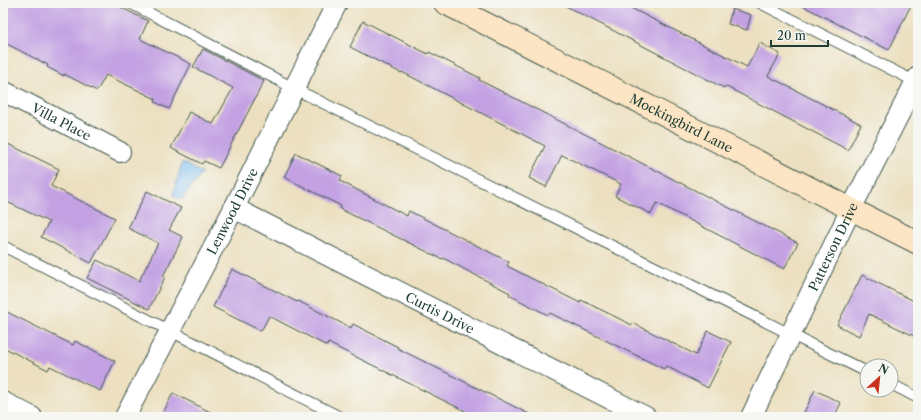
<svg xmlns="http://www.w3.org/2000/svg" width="921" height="420" font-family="'Libre Caslon Text',serif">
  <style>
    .water { fill: #7ebdf2; stroke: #4e7d93 }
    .building { fill: #c3a1e3 }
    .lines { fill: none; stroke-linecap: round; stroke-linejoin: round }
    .service-casing { stroke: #3e5549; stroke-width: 12 }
    .minor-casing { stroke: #3e5549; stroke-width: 22 }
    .secondary-casing { stroke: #3e5549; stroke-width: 24 }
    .service { stroke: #fff; stroke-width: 10 }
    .minor { stroke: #fff; stroke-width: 20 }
    .secondary { stroke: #fce5c4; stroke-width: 22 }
    .labels { text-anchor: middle; stroke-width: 3.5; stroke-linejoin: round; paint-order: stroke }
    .street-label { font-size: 13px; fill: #1f3d34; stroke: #f6f6f2 }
  </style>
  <rect width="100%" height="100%" fill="#f6f6f2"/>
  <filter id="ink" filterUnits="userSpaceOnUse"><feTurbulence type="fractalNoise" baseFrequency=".025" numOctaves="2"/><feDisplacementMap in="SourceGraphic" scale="8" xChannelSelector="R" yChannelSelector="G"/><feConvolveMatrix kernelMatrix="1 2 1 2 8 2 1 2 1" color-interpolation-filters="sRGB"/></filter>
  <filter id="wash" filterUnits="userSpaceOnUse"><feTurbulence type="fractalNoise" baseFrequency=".012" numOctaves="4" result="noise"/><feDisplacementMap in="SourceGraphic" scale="16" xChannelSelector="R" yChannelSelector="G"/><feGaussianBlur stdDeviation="0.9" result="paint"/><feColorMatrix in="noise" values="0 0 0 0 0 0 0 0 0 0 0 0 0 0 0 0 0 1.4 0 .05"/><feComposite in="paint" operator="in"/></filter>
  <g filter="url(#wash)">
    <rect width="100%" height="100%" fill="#ece0c0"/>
    <path class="water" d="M182,162l20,11 -21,27 -8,-5z"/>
    <g id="blocks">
      <path class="building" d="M3,3h109l36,18 -8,18 51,25 -22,45 -14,-7 1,-3 -50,-24 -9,16 -33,-17v2l-17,-9 1,-2 -45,-23z
        M560,3h61l126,64 13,-24 20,11 -12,22 93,48 -13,26 -123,-64 -1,2z
        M797,3h115l-23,47z
        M732,9l19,6 -4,15 -19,-6z
        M363,21l65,33 1,-2 51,26 -1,2 319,163 -14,26 -127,-66 -6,11 -36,-18 6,-12 -59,-29 -16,32 -17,-9 16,-32 -143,-74 -1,1 -51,-26z
        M203,49l61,32 -45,87 -15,-7 -2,3 -31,-16 18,-36 24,12 20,-36 -40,-21z
        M8,144l51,25 -8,17 64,32 -24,45 -50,-26 8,-15 -46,-22v-47z
        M296,153l46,23 -2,5 67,35 2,-5 100,51 -2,4 73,37 1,-3 51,25 1,-2 63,32 12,-24 23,11 -23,46 -42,-22 -2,3 -114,-56 -2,2 -39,-20 1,-2 -67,-35 -1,1 -102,-50 1,-3 -57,-29z
        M147,191l34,17 -12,22 14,7 -20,39 2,1 -16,32 -62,-31 10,-18 42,21 19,-38 -30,-15z
        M232,269l65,33 1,-1 53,27 2,-4 45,23 -1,1 138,69h-58l-149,-74 -1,3 -58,-30 -8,15 -48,-24z
        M862,275l56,28v35l-49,-24 -10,22 -22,-11z
        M3,310l70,35 2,-4 40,20 -15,30 -50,-25 -2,4 -45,-23z
        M815,390l26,13 -7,14h-32z
        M173,393l47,24h-59z"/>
    </g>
  </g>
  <g filter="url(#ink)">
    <use href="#blocks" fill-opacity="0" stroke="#3e5549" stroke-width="1"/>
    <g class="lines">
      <g class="service-casing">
        <path id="service" d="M130,3l175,91 562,278
          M760,3l158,80
          M3,246l337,171
          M891,384l27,14"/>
      </g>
      <g class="minor-casing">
        <g id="minor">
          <path id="s1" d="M3,91l117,61"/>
          <path id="s2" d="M234,208l412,209"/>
          <path d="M3,402l29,15"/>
          <path id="s3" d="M125,417l109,-209 103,-205"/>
          <path id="s4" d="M751,417l100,-208 67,-132"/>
        </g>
      </g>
      <g class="secondary-casing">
        <g id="secondary">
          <path id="s5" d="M445,3l473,240"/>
        </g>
      </g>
      <use href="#service" class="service"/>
      <use href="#minor" class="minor"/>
      <use href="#secondary" class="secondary"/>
    </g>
  </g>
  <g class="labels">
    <g class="street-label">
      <text dy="5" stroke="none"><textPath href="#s1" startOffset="66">Villa Place</textPath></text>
      <text dy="5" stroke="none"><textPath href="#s5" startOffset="265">Mockingbird Lane</textPath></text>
      <text dy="5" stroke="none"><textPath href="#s3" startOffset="232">Lenwood Drive</textPath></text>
      <text dy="5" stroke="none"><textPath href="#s4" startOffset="189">Patterson Drive</textPath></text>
      <text dy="5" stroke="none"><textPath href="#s2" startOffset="231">Curtis Drive</textPath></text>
    </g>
  </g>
  <rect width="921" height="420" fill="none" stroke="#f6f6f2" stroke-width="16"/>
  <g transform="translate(879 378) rotate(27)"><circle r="19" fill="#f6f6f2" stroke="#a0aca6"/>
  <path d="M0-3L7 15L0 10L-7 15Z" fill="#c8321e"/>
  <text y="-6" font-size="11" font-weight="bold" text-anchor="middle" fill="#1f3d34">N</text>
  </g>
  <path d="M771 40v6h57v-6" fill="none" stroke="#1f3d34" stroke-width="2"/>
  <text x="777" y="40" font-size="12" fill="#1f3d34" stroke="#f6f6f2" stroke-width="3" paint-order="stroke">20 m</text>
</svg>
